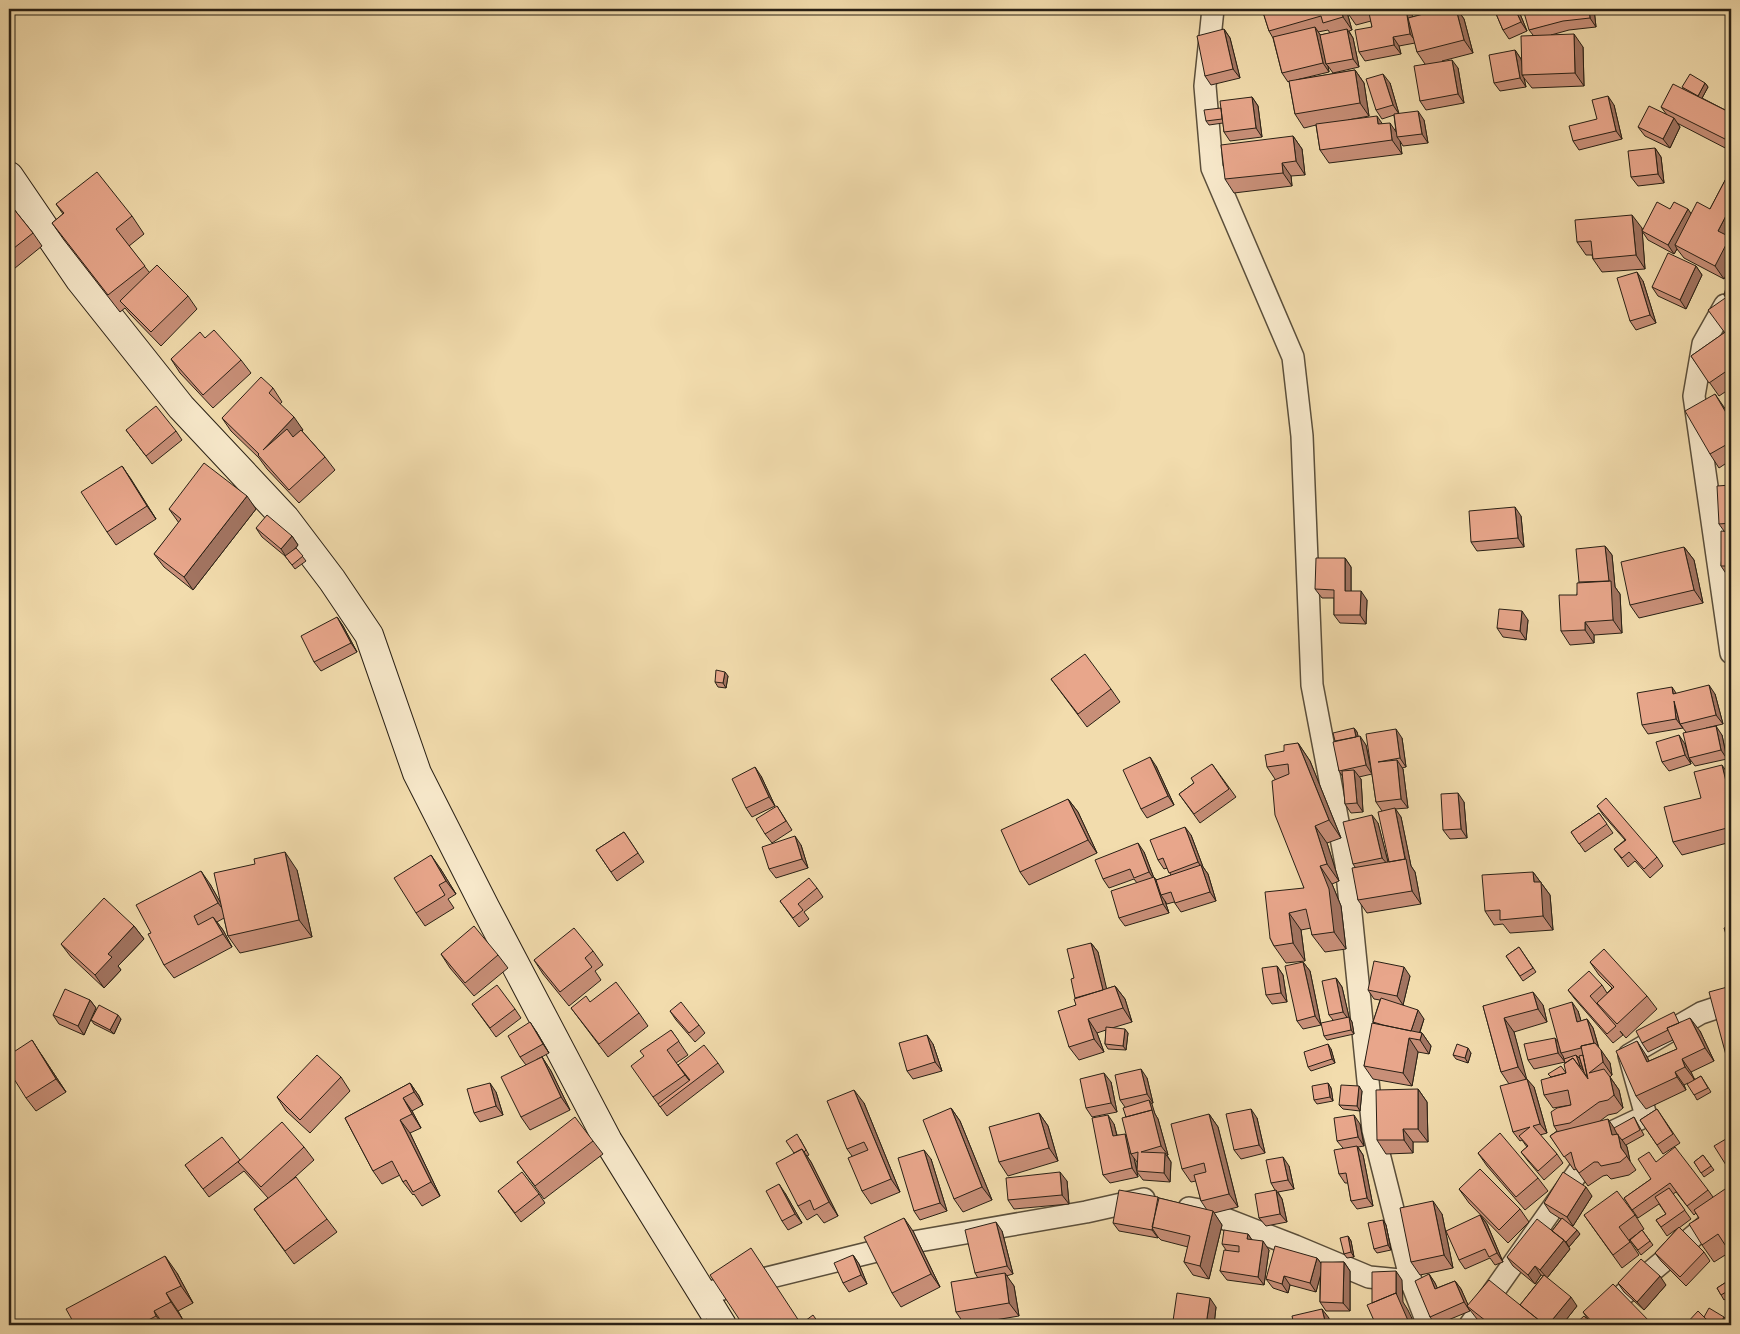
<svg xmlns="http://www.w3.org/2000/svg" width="1740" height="1334" font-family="'IM FELL Great Primer',serif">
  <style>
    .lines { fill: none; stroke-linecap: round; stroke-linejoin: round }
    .street-casing { stroke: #5b4f3b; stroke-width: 24 }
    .secondary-casing { stroke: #292015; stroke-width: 30 }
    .street { stroke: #f7e8ca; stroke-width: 21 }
    .secondary { stroke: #f7e8ca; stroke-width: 28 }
    .wall { fill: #c88f78; stroke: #292015; fill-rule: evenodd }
    .shaded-wall { fill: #a27461; stroke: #292015 }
    .building { fill: #e8a68b; stroke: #292015 }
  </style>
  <rect width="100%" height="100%" fill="#f2dcad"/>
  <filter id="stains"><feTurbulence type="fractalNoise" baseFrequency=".004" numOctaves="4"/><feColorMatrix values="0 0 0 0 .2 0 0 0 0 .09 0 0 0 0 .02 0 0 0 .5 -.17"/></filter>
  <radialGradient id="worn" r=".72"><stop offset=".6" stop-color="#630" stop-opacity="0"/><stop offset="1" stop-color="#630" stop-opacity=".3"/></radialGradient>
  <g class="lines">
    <g class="street-casing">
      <path id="street" d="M1213,9l-8,77 7,82 81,189 9,79 10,249 34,179 27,266 38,151 17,44
        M1725,305l-22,39 -9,52 37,257
        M1610,1133l36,-17 -17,-61 72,-42 30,-10
        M1189,1208l16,3 90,35 74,31 31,3
        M702,1294l211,-52 173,-30 58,-13
        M1470,1325l113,-160 -6,-17 3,-1
        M1594,1325l30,-31 107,-89"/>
    </g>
    <g class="secondary-casing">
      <path id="secondary" d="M9,176l71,104 101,127 104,111 47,62 37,55 48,138 68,134 123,234 114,184"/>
    </g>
    <use href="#street" class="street"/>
    <use href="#secondary" class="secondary"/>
  </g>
  <path class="wall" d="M1262,9h146l4,5v3l31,-8h14l7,10 9,34 -31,8 16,7 6,35 -38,7 -6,-9 5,-37 -8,-12 -2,-9 -16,3 2,8 -36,7 -6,-9 13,-25 -1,-6 -15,4 -9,-13 5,18 -3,1 4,7 6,29 -26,6 -5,-7 1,6 -33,8 59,-10 9,13 5,33 -21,4 34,4 14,8 -2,-17 -12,4 -6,-9 14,-27 9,31 25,6 4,23 -25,3 -3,-5 2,13 -73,9 -9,-13 -4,-25 -12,3 -9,-14 -6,-33 -1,1 -6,-9 -9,-35 -4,-7zM1328,30l2,3 -10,2 -2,-3z
    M1494,9h24l9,22 -18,8 -6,-9z
    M1594,9l2,18 -27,3 -18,5 32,12 1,39 -52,2 -8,-10 2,9 -26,4 -6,-8 21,-33 6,9 1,5 11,-29 -4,-5z
    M1224,29l6,9 10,40 -29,7 -6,-9z
    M1705,83l3,4 -6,11 29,15v38l-54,-28 3,4 -10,21 -25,-12 -7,-9 29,-12 -6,-8 22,-19z
    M1252,97l6,9 4,31 -32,4 -6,-9 -1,-9 -14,2 -3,-4 15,-13z
    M1614,105l8,34 -43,11 -6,-9z
    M1293,136l9,13 3,26 -14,1 1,10 -58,7 -9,-14z
    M1655,148l6,9 3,26 -26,3 -7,-9z
    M1731,169v97l-7,13 -40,-21 -7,-9 -3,5 -26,-14 -6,-9 3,38 -43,3 -9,-13 -1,-4h-6l-9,-13 65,-14v2l28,-21 21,5 19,-5z
    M9,203l24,30 9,13 -33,27z
    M56,204l76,12 12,18 -15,12 20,26 39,24 9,13 -36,37 -31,-32 -5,-6 -5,4 -56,-72 -12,-17 11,-9z
    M1696,266l6,9 -16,34 -28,-13 -6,-9z
    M1643,281l13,42 -20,7 -6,-9z
    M1731,281v107l-12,8 -28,-40 33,-23 2,-35 -2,-3z
    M205,338l36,22 10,13 -38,35 -33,-35 -9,-14z
    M273,388l9,14 -2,2 23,26 -1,1 23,26 10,13 -36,33 -32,-34 -8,-11 -28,-27 -9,-13z
    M1724,407l7,12v41l-12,8 -9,-14z
    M126,430l50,1 6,9 -30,24z
    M122,466l34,53 -40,26 -9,-13z
    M1731,485v90h-4l-6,-9 3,-35 -5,-7z
    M169,509h87l-63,81 -29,-23 -10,-13 25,-31z
    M1521,516l3,31 -47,4 -6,-9z
    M256,528l36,8 6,9 -3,4 1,-1 10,13 -11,8 -10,-13 -23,-19z
    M1605,546l7,9 3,32 5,7 2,39 -28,2v8l-24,2 -9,-14 16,-36 2,-13z
    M1684,547l10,13 9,43 -64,15 -9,-13z
    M1345,558l6,9v24l16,9 -1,24 -26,-1 -6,-8v-17h-12l-7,-9z
    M337,617l6,9 14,26 -36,19 -7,-9z
    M1528,620l-2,20 -23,-3 -6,-9z
    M728,676l-2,12 -8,-1 -3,-5z
    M1051,679l60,10 9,13 -33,25z
    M1676,694h39l8,30 -17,4 16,7 5,24 -32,7 -6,-8 -3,-26 -4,-5 1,1 -35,6 -6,-9z
    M1354,728l3,4 1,4 8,9 6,27 30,-34 4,29 -4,1 1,1 5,39 -13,1 6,8 10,49 4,6 6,32 -54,9 -9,-13 -3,-33 -2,-3 25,-41 10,39h1l-7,-51 -6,-9 -4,-28 -13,3 2,2 2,33 -12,1 -6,-9 -2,-27 -4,-6 -4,-30z
    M1298,743l12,18 31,77 -14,5 12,38 -7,3 9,22 5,43 -21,3 -13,-17 -1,-7 -10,2 4,31 -19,2 -12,-17 -4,-8 34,-50 -29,-109 -8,-12 17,-16z
    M1685,744l6,20 -22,7 -7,-9z
    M1212,764l24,33 -36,26 -21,-29 15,-11z
    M1156,766l18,39 -27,13 -6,-9z
    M761,776l14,30 -23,11 -6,-9z
    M1731,778v64l-49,13 -9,-13 28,-44z
    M1068,799l10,13 19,41 -68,32 -9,-13z
    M1464,802l3,36 -17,1 -7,-9z
    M777,806l15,24 -20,13 -7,-9z
    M1597,806l60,51 6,9 -13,12 -15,-17 -7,6 -14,-18 11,-9 -22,-25z
    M1599,813l14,20 -28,19 -14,-20z
    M624,832l20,30 -27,19 -21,-31z
    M1191,835l12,32 5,7 8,27 -35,11 -7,-10 -7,2 -2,-3 4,12 -44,13 -6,-8 18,-35 -3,-4 -25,9 -6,-9 41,-27 10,26 3,2 14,-5 -4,-7 -3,1 -6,-9z
    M801,845l7,23 -32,10 -7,-9z
    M440,868l16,26 -8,5 6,9 -29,18 -9,-13z
    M297,870l15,67 -72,16 -12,-17 -4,-18 -7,4 6,8 9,17 -58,31 -10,-13 -13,-32 59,-49 11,20z
    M1533,872l17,23 3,35 -43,3 -7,-9 -9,1 -9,-14z
    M817,888l6,9 -19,15 5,7 -10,8 -19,-26z
    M134,926l10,13 -26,27 3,4 -17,18 -33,-31 -10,-13z
    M1091,943l7,9 8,37 9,-3 10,13 7,23 -20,6 16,5 -2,17 -18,-1 -3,-5 1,-14 -9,3 7,19 -25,8 -10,-13 7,-42 -2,-27z
    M1519,947l17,25 -13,9 -17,-25z
    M593,951l10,14 -8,6 6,9 -32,26 -26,-32 -9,-14z
    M441,954l57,1 10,13 -34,28 -24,-28z
    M1303,962l7,9 11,54 -18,4 -6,-8z
    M1590,962l57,34 10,13 -31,29 -6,-7 3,4 -10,8 -39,-45 -6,-8 34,-5 5,8 5,-5 -13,-13z
    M1277,966l6,9 4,27 -15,2 -6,-9z
    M1410,976l-7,29 21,14 -4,13 2,1 9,13 -2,8 -11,-2 -6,34 -39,-7 -9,-13 10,-42 -1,-2 7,-22 -6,-1 -6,-9z
    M1336,978l6,9 7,30 3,5 2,12 -27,6 -3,-4 9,-16 -4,-5z
    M90,1000l6,8 -12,27 -25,-11 -6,-9z
    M590,1002l49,11 9,13 -40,31 -37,-49z
    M472,1004l43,5 6,9 -25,19z
    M1543,1005l4,17 -33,10 12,47 8,8 13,46 -7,2 17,19 6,9 -19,17 -16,-19 -7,-9 6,-5 -5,-7 -2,1 -7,-9 -4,-48 -8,-12 -18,-66z
    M670,1011l29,14 6,8 -10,9 -19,-22z
    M1578,1011l3,10 6,-2 6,9 6,20 11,15 2,12 -2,2 9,13 4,18 -6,5 -9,2 -8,6 15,8 19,-12 10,18 -18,10 1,2 3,14 6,9 -7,5 -18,4 -4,-4 -4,1 -15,10 -12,-17 -2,1 -24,-34 7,-5 -3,-5 17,-21 -18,3 -9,-13 22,-22 -1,-11 -31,7 -6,-9 30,-18z
    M121,1019l-7,15 -20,-10 -3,-4z
    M1681,1022l19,9 14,30 -23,11 3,8 7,-4 10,16 -14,8 -9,-17 -4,2 2,5 -40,19 -10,-13 10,-41 3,6 28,-12 -4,-9 -25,12 -6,-9z
    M671,1030l17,25 -12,8 13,17 -11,-15 40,-2 6,9 -57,44 -14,-19z
    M536,1031l13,22 -13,7 6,-3 9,14 19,39 -40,20 -9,-13 5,-52 -6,-8z
    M933,1044l9,27 -29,8 -6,-8z
    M1331,1049l4,14 -24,8 -3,-4z
    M1471,1053l-3,10 -12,-4 -3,-4z
    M41,1054l25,38 -30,19 -10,-13z
    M341,1077l9,14 -40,42 -24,-22 -9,-14z
    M1147,1078l6,25 -2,1 4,10 3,5 10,36h-1l4,7 -1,20 -27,-2 -6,-8 1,5 -28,6 -7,-8 11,-51 3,11 10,1 -2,-29 -5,-7zM1134,1158l3,4v8z
    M1111,1082l6,30 -25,5 -6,-9z
    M410,1083l9,13 4,9 -11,6 9,17 -11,5 30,63 -18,10 -8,-12 -1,1 -10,-13 -3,-7 -18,9 -9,-13 -28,-53z
    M1328,1083l3,5 2,13 -16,3 -3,-4z
    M1418,1089l9,13 1,40h-15v11l-27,1 -9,-14z
    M1362,1091l-2,20 -17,-2 -4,-4z
    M496,1092l7,23 -23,7 -6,-9z
    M864,1103l36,89 -29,12 -9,-13 -10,-35 -5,-7z
    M951,1108l9,13 32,79 -29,12 -9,-13z
    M1657,1109l23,34 -17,11 -23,-34z
    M1039,1113l9,13 10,35 -50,15 -9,-14z
    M1209,1114l9,13 20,80 -24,6 8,12 -13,54 -16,-4 -9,-13 4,-15 -27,-7 -3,-3v1l-39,-7 -6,-8 45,-26 1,1 48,12 -6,-9 -5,-20 -5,1 -9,-13z
    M1257,1118l8,35 -24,6 -7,-9z
    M1360,1124l4,22 -6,1 5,8 10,51 -16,3 -6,-8 -3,-18h-3l-6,-9 4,-26 -6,-7z
    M800,1139l9,16 -2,1 4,6 27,54 -14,7 -7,-9 -10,6 -9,-14 -4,-53z
    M593,1141l10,13 -59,45 -27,-37z
    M304,1147l10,13 -29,26 42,33 10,13 -43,32 -40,-55 14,-11 -24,-27 -35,26 -24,-32 55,-5z
    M1478,1153l60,25 10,13 -23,19 -38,-44z
    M1703,1155l11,15 -10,7 -10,-15z
    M931,1159l16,52 -27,9 -6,-9z
    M1656,1162l52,28 5,7 17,55 -16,10 -12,-17 -3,-27 -3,-5 -2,2 -18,-23 -3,2 18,25 -12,9 25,24 6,9 -24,25 -25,-25 -6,-8 23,-25 -11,8 -11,-16 10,-6 -7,-10 -21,14 -14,-20 27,-19z
    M1289,1166l5,23 -16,3 4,7 5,23 -21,4 -7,-8 16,-28 -4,-7z
    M1067,1181l2,23 -55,5 -6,-9z
    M1459,1189l61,20 9,13 -21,21 -39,-40z
    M498,1191l41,3 6,9 -24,19z
    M785,1193l17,30 -14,7 -6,-9z
    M1592,1196l-19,30 -3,-1 10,9 -11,13 -2,-2 3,4 -23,29 30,28 -15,19h-78l-7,-6 -7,-9v1l-34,14 -6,-8 -1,-43 6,9 2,5 18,-7 6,8 7,16h52l23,-29 -2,-1 -6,9 -22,-18 -6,-9 45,-26 9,-12 -11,-7 -6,-9z
    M1442,1214l11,54 -33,7 -9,-13z
    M1480,1215l7,9 16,38 -8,3 -5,-7 -25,11 -6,-9z
    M1584,1215h51l9,14 -15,11 10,15 -17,13z
    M1383,1220l3,5 5,25 -14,3 -3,-4z
    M1642,1230l11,15 -12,10 -11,-15z
    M913,1231l27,56 -39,20 -9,-14z
    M1002,1231l11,43 -7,2 8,10 5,30 -54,9 -9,-13 22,-34 -3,-5z
    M1248,1234l4,6 17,10 -5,35 -37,-5 -7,-9 6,-21 -4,-6z
    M1348,1236l3,5 3,16 -7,1 -3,-4z
    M853,1255l6,9 8,20 -18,8 -6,-9z
    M1317,1258l4,5 23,-1 6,9v40h-24l-6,-9v-26l-4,16 -26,-7 -2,8 -15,-5 -7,-9z
    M177,1273l16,30 -15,8 5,9 -11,5h-97z
    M1731,1279v16l-7,5 -7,-12z
    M1618,1283l48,2 -22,25 -20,-18z
    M1216,1307l-2,18h-39l-2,-4z
    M1583,1312l70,13h-61z
    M1704,1317l23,4 -3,4h-13z"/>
  <path class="shaded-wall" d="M1341,9h5l6,21 -9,-13z
    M1406,9h2l4,5 5,29 -7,-9z
    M1456,9h1l7,10 9,34 -9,-13z
    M1515,9h3l9,22 -6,-9z
    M1589,9h5l2,18 -6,-9z
    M1315,27l6,9 5,28 2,2 1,6 -6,-9z
    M1224,29l6,9 10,40 -7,-9z
    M1347,29l6,9 6,29 -6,-8z
    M1574,34l9,13 1,39 -9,-13z
    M1393,37l6,9 2,8 -7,-9z
    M1515,50l6,9 3,16h-2l2,3 2,9 -6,-9z
    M1452,60l6,8 6,35 -6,-9z
    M1355,70l9,13 5,33 -9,-13z
    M1383,74l7,9 9,31 -6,-9z
    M1705,83l3,4 -7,13 -3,-4z
    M1608,96l6,9 8,34 -6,-8z
    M1252,97l6,9 4,31 -6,-9z
    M1418,111l6,9 4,23 -6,-9z
    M1377,116l9,13 -8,-5z
    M1674,118l6,9 -10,21 -7,-9z
    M1390,123l9,13 -2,1 3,4 2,13 -10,-14z
    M1293,136l9,13 3,26 -9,-14z
    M1655,148l6,9 3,26 -6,-9z
    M1282,163l9,13 1,10 -9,-13z
    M1731,206v60l-7,13 -9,-13 3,-35z
    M1688,209l6,9 -19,27 2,4 -3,5 -6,-9z
    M1632,215l10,13 3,41 -9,-14z
    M1696,266l6,9 -16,34 -6,-9z
    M1637,272l6,9 13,42 -6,-8z
    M1715,394l9,13 7,12v2z
    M294,417l9,13 -31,34 -9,-14z
    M122,466l9,13 25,40 -9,-13z
    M247,496l9,13 -63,81 -9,-13z
    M1515,507l6,9 3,31 -6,-9z
    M292,536l6,9 -11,13 -6,-9z
    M1605,546l7,9 3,32 5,7 2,39 -9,-13z
    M1684,547l10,13 9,43 -9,-13z
    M1345,558l6,9v33l-6,-9z
    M1361,591l6,9 -1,24 -6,-9z
    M1522,611l6,9 -2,20 -6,-9z
    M337,617l6,9 14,26 -6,-9z
    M1585,622l9,13v8l-9,-13z
    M725,672l3,4 -2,12 -3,-5z
    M1709,685l6,9 8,30 -7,-9z
    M1672,687l6,9 -5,-2z
    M1674,701l6,23 3,4 -7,-9z
    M1716,726l6,9 5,24 -6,-9z
    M1354,728l3,4 3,12 -3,-5z
    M1396,729l6,9 4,29 -6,-9z
    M1679,735l6,9 6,20 -6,-9z
    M1360,736l6,9 6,29 -6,-9z
    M1298,743l12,18 31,77 -12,-18z
    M1150,757l6,9 18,39 -6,-9z
    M1397,760l6,9 5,39 -7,-9z
    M1722,765l9,13v24z
    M755,767l6,9 14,30 -6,-9z
    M1354,770l7,9 2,33 -6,-9z
    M1458,793l6,9 3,36 -6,-9z
    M1068,799l10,13 19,41 -9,-13z
    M1395,808l6,9 10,49 4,6 6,32 -9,-13z
    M1372,815l6,8 11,43 -7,-8z
    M1315,826l12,17 12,38 -12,-17z
    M1185,827l6,8 12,32 5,7 8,27 -6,-9 -8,-24 -4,-6z
    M795,836l6,9 7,23 -6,-9z
    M1138,843l6,9 11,29 -6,-9z
    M285,852l12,18 15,67 -13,-17z
    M431,855l9,13 16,26 -10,-13z
    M1320,866l12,18 9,22 5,43 -12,-17z
    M201,871l9,13 18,32 -10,-13z
    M1533,872l17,23 3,35 -10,-14 -9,-34z
    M1154,877l7,9v9l4,6 4,12 -6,-9z
    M1289,913l12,17 4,31 -12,-18z
    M213,917l10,13 9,17 -9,-13z
    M134,926l10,13 -26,27 3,4 -17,18 -9,-13 13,-21z
    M1091,943l7,9 12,51 -6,-9z
    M1303,962l7,9 11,54 -6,-9z
    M1277,966l6,9 4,27 -6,-9z
    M1404,967l6,9 -7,29 -6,-9z
    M1336,978l6,9 7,30 3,5 2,12 -3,-4 -2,-10 -6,-8z
    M1115,986l10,13 7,23 -9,-14z
    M1533,992l10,13 4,17 -9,-13z
    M90,1000l6,8 -12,27 -6,-9z
    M1572,1002l6,9 6,20 -7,-9z
    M1418,1010l6,9 -7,21 -7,-6z
    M118,1015l3,4 -7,15 -4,-4z
    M1504,1018l10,14 13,48 -9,-13z
    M1690,1018l10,13 14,30 -9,-13z
    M1088,1019l9,14 7,19 -10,-13z
    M1587,1019l6,9 7,25 -6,-9z
    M530,1022l6,9 13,22 -6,-9z
    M1125,1029l3,4 -2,17 -3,-4z
    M1422,1033l9,13 -2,8 -9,-14z
    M927,1035l6,9 9,27 -7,-9z
    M1409,1038l9,14 -6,34 -9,-13z
    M1555,1038l6,8v7l2,3 2,6 -7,-9z
    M32,1040l9,14 25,38 -10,-13z
    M1637,1041l9,14 10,20 -9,-13z
    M1328,1044l3,5 4,14 -3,-4z
    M1468,1048l3,5 -3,10 -3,-5z
    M1601,1050l9,13 2,12 -9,-13z
    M1576,1055l4,4 3,11 -3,-4z
    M542,1057l9,14 19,39 -9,-13z
    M1682,1059l9,13 4,8 -10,-13z
    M1141,1069l6,9 6,25 -6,-9z
    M1675,1072l9,13 2,5 -9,-13z
    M1104,1073l7,9 6,30 -6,-9z
    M1610,1077l9,13 4,18 -9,-13z
    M1527,1079l7,8 13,46 -7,-9z
    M410,1083l9,13 4,9 -9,-13z
    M490,1083l6,9 7,23 -7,-9z
    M1328,1083l3,5 2,13 -3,-4z
    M1359,1086l3,5 -2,20 -3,-5z
    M1418,1089l9,13 1,40 -10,-13z
    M854,1090l10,13 36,89 -9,-13z
    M403,1098l9,13 9,17 -9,-14z
    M1149,1100l3,4 3,10 3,5 10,36 -7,-9z
    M951,1108l9,13 32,79 -10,-13z
    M1251,1109l6,9 8,35 -6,-8z
    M1039,1113l9,13 10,35 -9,-13z
    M1209,1114l9,13 20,80 -9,-13z
    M1108,1115l6,9 5,21 -6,-9z
    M1354,1115l6,9 4,22 -6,-9z
    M1608,1119l9,13 4,17 -9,-14z
    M400,1120l10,13 30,63 -9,-14z
    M1403,1129l10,13v11l-9,-13z
    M1125,1134l6,8v12l3,4 4,19 -6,-9z
    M1618,1134l9,13 3,14 -9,-13z
    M1357,1146l6,9 10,51 -6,-8z
    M802,1149l9,13 27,54 -9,-14z
    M924,1150l7,9 16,52 -7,-8z
    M1165,1153l6,9 -1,20 -6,-9z
    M1283,1157l6,9 5,23 -6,-9z
    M1060,1172l7,9 2,23 -7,-9z
    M779,1184l6,9 17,30 -7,-9z
    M1586,1187l6,9 -19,30 -6,-9z
    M1276,1190l6,9 5,23 -7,-8z
    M1433,1201l9,13 11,54 -9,-13z
    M1213,1211l9,14 -13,54 -9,-13z
    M1480,1215l7,9 16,38 -6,-9z
    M904,1218l9,13 27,56 -9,-13z
    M1383,1220l3,5 5,25 -3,-5z
    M996,1222l6,9 11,43 -6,-8z
    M1152,1228l6,9v1l-6,-8z
    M1577,1230l3,4 -11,13 -3,-5z
    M1248,1234l6,9 -7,-4z
    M1348,1236l3,5 3,16 -3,-5z
    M1564,1240l6,9 -23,29 -7,-8z
    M1263,1241l6,9 -5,35 -6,-8z
    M853,1255l6,9 8,20 -6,-9z
    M165,1256l12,17 16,30 -12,-17z
    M1317,1258l6,8 -7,26 -6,-9z
    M1344,1262l6,9v40l-7,-8z
    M1535,1266l6,9 -6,9 -7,-9z
    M1396,1271l6,9 1,22 5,8 7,15h-5l-14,-21z
    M1005,1273l9,13 5,30 -10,-13z
    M1429,1274l6,9 7,15 -7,-9z
    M1284,1276l6,9 -2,8 -6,-9z
    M1660,1276l6,9 -22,25 -7,-8z
    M1455,1281l6,8 8,18 -2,-1 3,5 -6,-9z
    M166,1293l12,18 5,9 -12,-18z
    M1571,1297l6,9 -15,19h-14z
    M1210,1298l6,9 -2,18h-8z
    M1322,1309l7,9 1,7h-4z
    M154,1311l10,14h-1l-7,-9z
    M1724,1317l3,4 -3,4h-5z
    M1706,1319l5,6h-11z
    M1540,1321l2,4h-5z"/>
  <path class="building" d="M1262,9h79l2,8 -20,6 -2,-7 -52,15z
    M1346,9h12l-11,2z
    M1389,9h17l4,25 -17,3 1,8 -35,7 -4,-22 17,-3 -3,-14z
    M1443,9h13l8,31 -47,12 -9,-34z
    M1494,9h21l6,13 -18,8z
    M1523,9h37l1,4v-4h28l1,9 -27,3 -34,9z
    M1315,27l8,36 -41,10 -9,-36z
    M1224,29l9,40 -28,7 -8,-40z
    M1347,29l6,30 -27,5 -6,-29z
    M1574,34l1,39 -53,2 -1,-39z
    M1515,50l5,28 -26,5 -5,-28z
    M1452,60l6,34 -38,7 -6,-35z
    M1355,70l5,33 -65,11 -6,-33z
    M1383,74l10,31 -17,5 -10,-31z
    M1690,74l15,9 -7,13 -16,-9z
    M1673,84l58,29v29l-70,-35z
    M1608,96l8,35 -43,10 -4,-15 28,-7 -5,-19z
    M1252,97l4,31 -32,4 -4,-31z
    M1649,106l25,12 -11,21 -25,-12z
    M1221,108l1,11 -16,2 -2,-11z
    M1418,111l4,23 -25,3 -3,-23z
    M1377,116l1,8 12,-1 2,17 -72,10 -4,-26z
    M1293,136l3,25 -14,2 1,10 -58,6 -4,-34z
    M1655,148l3,26 -27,3 -3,-26z
    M1731,169v37l-13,25 12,6 -15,29 -40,-21 22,-43 13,7z
    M97,172l35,44 -16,13 29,37 -37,29 -56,-72 12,-10 -8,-9z
    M1657,202l13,7 4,-7 14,7 -20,36 -26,-14z
    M9,203l24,30 -24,19z
    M1632,215l4,40 -43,4 -2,-18 -14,1 -2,-22z
    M1668,253l28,13 -16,34 -28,-13z
    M157,265l31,31 -37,36 -31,-31z
    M1637,272l13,43 -20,6 -13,-43z
    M1728,280l3,1v13l-3,2 -4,-1z
    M1731,294v34l-6,5 -17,-23z
    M1731,328v40l-22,15 -18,-27z
    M214,330l27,30 -38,35 -32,-36 29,-27 5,6z
    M261,377l12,11 -4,5 25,24 -31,33 24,-21 6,8 8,-7 24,27 -36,33 -31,-35 1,-1 -37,-36z
    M1715,394l16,27v21l-21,12 -25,-43z
    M156,406l20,25 -30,25 -20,-26z
    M204,463l43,33 -63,81 -30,-23 27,-35 -12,-10z
    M122,466l25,40 -40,26 -26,-40z
    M1731,485v38l-12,1 -2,-38z
    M1515,507l3,31 -47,4 -2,-31z
    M267,515l25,21 -11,13 -25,-21z
    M1721,531l10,1v34h-10z
    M1605,546l4,35 -30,1 -3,-33z
    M1684,547l10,43 -64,15 -9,-43z
    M296,548l7,8 -11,9 -7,-9z
    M1316,558h29v33h16l-1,24h-26v-25l-19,-1z
    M1611,581l2,39 -28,2v8l-24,1 -2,-36h18v-12z
    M1731,581v24l-4,-23z
    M1499,609l23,2 -2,20 -23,-3z
    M337,617l14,26 -37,19 -13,-26z
    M1085,654l26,35 -33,25 -27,-35z
    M716,670l9,2 -2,11 -8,-1z
    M1709,685l7,30 -36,9 -6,-23 2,18 -34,6 -5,-32 35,-6 1,7z
    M1716,726l5,24 -32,8 -6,-25z
    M1354,728l2,9 -21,4 -2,-8z
    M1396,729l4,29 -22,4 19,-2 4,39 -25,3 -10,-68z
    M1679,735l6,20 -23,7 -6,-20z
    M1360,736l6,29 -27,6 -6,-29z
    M1298,743l31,77 -14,6 12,38 -7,2 9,23 5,43 -22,3 -6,-26 -17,4 4,30 -19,3 -4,-8 -5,-46 39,-4 -29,-73 -3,-34 17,-7 -1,-10 -21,3 -2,-12 19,-4v-6z
    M1150,757l18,39 -27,13 -18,-39z
    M1212,764l17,25 -35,25 -15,-20 15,-11 -3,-5z
    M1722,765l9,37v25l-58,15 -9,-35 37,-9 -7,-26z
    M755,767l14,30 -23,11 -14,-29z
    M1354,770l3,33 -12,1 -3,-33z
    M1458,793l3,36 -18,1 -2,-36z
    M1606,798l51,59 -13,12 -15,-17 -7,6 -8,-9 12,-9 -29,-34z
    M1068,799l20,41 -68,32 -19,-42z
    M777,806l9,15 -21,13 -9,-15z
    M1395,808l10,51 -16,3 -11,-50z
    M1599,813l8,11 -28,20 -8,-12z
    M1372,815l10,43 -29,6 -10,-42z
    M1185,827l13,35 -29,11 -6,-15 -5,2 -8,-20z
    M624,832l14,21 -27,19 -15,-22z
    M795,836l7,23 -33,10 -7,-22z
    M1138,843l11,29 -15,6 -4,-9 -27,10 -8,-19z
    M285,852l14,68 -71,16 -14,-63 41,-9 -1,-5z
    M431,855l15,26 -7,4 6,10 -29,18 -22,-35z
    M1406,859l6,32 -54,9 -6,-32z
    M1201,865l9,27 -35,11 -4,-11 -10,3 -5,-15z
    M201,871l17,32 -24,13 4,9 15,-8 10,17 -59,31 -16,-31 3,-1 -15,-28z
    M1533,872l1,10h7l2,34 -43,4v-10l-15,1 -3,-36z
    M1154,877l9,27 -44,14 -8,-27z
    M809,878l8,10 -19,16 5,6 -10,8 -13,-17z
    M104,898l30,28 -26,28 4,3 -17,18 -34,-31z
    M474,926l24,29 -33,28 -24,-29z
    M1731,926v21h-1l-6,-19z
    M574,928l19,23 -8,7 7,9 -32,25 -26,-32z
    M1091,943l12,47 -28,8 -4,-19 3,-1 -7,-29z
    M1519,947l14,21 -13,8 -14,-20z
    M1604,949l43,47 -30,28 -20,-21 17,-16 -24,-25z
    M1374,961l30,6 -7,29 -29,-6z
    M1303,962l12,54 -18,5 -12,-55z
    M1277,966l4,27 -15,2 -4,-27z
    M1589,971l13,14 -12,11 26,30 -9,8 -39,-44z
    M1336,978l7,34 -14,3 -7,-34z
    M616,982l23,31 -40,31 -28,-36 15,-12 4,6z
    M497,985l18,24 -25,19 -18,-24z
    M1115,986l8,22 -35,11 6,20 -25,8 -11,-36 18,-6 -2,-6z
    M1731,986v83l-1,1 -21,-78z
    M65,989l25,11 -12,26 -25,-11z
    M1533,992l5,17 -34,9 14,49 -17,5 -18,-66z
    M1381,998l37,12 -7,21 -28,-6 -10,-3z
    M681,1002l18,23 -10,8 -19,-22z
    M1572,1002l5,20 10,-3 7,24 -13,3v2l-20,5 -12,-44z
    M99,1005l19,10 -8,15 -19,-10z
    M1674,1012l5,11 -12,5 1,2 -26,13 -6,-12z
    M1349,1017l2,13 -27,6 -3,-13z
    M1690,1018l15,30 -23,11 3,8 -10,5 2,5 -41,19 -20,-45 21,-10 10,21 30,-13 -10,-21z
    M530,1022l13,22 -23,13 -12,-21z
    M1372,1023l50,10 -2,7 -11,-2 -6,35 -39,-7z
    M1106,1027l19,2 -2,17 -18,-2z
    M671,1030l8,11 -12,9 18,25 -32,22 -22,-31 13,-10 -4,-5z
    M927,1035l8,27 -28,9 -8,-28z
    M1555,1038l3,15 -30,7 -4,-16z
    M32,1040l24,39 -30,19 -17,-27v-16z
    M1595,1043l6,7 2,12 -14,11 15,-4 6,8 4,18 -6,5 -9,2 -29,21 -16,3 -3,-14 6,-4 14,-3 -3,-15 -24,5 -3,-15 25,-7 -2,-9 9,-6 15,21 -7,-33z
    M1328,1044l4,15 -24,8 -4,-15z
    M1457,1044l11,4 -3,10 -12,-3z
    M704,1045l14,18 -58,44 -2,-3 32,-24 -12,-15z
    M317,1055l24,22 -41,43 -23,-23z
    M1576,1055l4,11h-1l-6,-8 -8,5 -1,-4z
    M1583,1055l4,21h-1l-2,-4 -5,-16z
    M542,1057l19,40 -40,20 -20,-40z
    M1561,1066l5,7 -15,4 -3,-3z
    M1141,1069l6,25 -27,6 -5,-25z
    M1104,1073l7,30 -25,5 -6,-29z
    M1701,1076l7,12 -14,7 -7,-11z
    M1527,1079l13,45 -7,2 24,28 -19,17 -17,-19 7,-6 -9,-10 11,-9 -17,5 -13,-46z
    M410,1083l4,9 -11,6 9,16 -12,6 31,62 -18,10 -7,-12 -3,2 -11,-21 -19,10 -28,-53z
    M490,1083l6,23 -22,7 -7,-24z
    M1328,1083l2,14 -16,3 -2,-14z
    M1341,1085l18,1 -2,20 -18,-1z
    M1418,1089v40h-15l1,11h-27l-1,-50z
    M854,1090l37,89 -29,12 -14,-33 20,-8 -4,-8 -17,7 -20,-48z
    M1149,1100l3,10 -26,7 -3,-9z
    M951,1108l31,79 -28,12 -31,-79z
    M1251,1109l8,36 -25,5 -8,-36z
    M1657,1109l16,25 -16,11 -17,-25z
    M1152,1110l9,36 -20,6 24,1 -1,20 -27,-2 1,-19 -7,2 -9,-36z
    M1039,1113l10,35 -50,14 -10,-35z
    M1209,1114l20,80 -28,7 -7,-26 12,-3 -2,-9 -22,6 -11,-45z
    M1108,1115l5,21 12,-2 7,34 -29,7 -11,-57z
    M1354,1115l4,22 -21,4 -3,-23z
    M575,1117l18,24 -58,45 -18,-24z
    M1634,1117l6,13 -18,10 -5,-6 -3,-6z
    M1608,1119l4,16 6,-1 3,14 6,8 -7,6 -19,4 -3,-4h-4l-15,11 -4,-6 -4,-15 -7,5 -14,-21 6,-4z
    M282,1122l22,25 -43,40 -23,-25z
    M1500,1133l38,45 -22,19 -38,-44z
    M797,1134l9,16 -2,2 -2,-3 -8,4 -8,-12z
    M1731,1136v37l-17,-27z
    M222,1137l18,23 -37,29 -18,-24z
    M1357,1146l10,52 -16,3 -5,-28 -7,1 -5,-24z
    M1675,1147l33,43 -21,16 -17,-23 -38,27 -8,-12 27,-19 -13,-20 11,-7 7,10z
    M802,1149l27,53 -15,8 -4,-10 -12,6 -22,-43z
    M924,1150l16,53 -26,8 -16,-53z
    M1703,1155l8,11 -10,7 -7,-11z
    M1283,1157l5,23 -17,3 -5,-23z
    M1480,1169l40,40 -21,21 -40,-41z
    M522,1172l17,22 -24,19 -17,-22z
    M1060,1172l2,23 -54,5 -2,-22z
    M1563,1172l23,15 -19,30 -23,-14z
    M296,1177l31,42 -42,32 -31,-42z
    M779,1184l16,30 -13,7 -16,-30z
    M1731,1185v69l-13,-20 -16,11 -13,-21 10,-6 -5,-8z
    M1669,1188l16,22 -24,17 -5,-7 10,-6 -11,-17z
    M1119,1190l39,7 -6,33 -39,-7z
    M1276,1190l4,24 -21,4 -4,-24z
    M1617,1191l18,24 -16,12 11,15 -17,13 -29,-40z
    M1159,1198l54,13 -13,55 -16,-4 6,-26 -38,-9z
    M1433,1201l11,54 -33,7 -11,-54z
    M1480,1215l17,38 -8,4 -4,-8 -26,11 -13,-29z
    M904,1218l27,56 -39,19 -28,-56z
    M1562,1218l15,12 -11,12 -14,-11z
    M1537,1219l27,21 -24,30 -5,-4 -7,9 -21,-18z
    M1383,1220l5,25 -14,4 -6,-26z
    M996,1222l11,44 -32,7 -10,-43z
    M1679,1227l25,25 -24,25 -25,-24z
    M1224,1230l24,4 -1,5 16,2 -5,36 -38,-6 4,-21 15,2v-6l-17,-2z
    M1642,1230l8,11 -12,9 -8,-10z
    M1348,1236l3,16 -7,2 -4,-16z
    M1275,1246l42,12 -7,25 -26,-7 -2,8 -16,-5z
    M751,1248l50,76 12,-9 7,10h-77l-33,-50z
    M853,1255l8,20 -18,8 -9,-20z
    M165,1256l16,30 -15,7 5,9 -17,9 2,5 -17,9h-64l-9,-16z
    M1641,1259l19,17 -23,26 -19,-19z
    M1321,1262h23l-1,41 -23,-1z
    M1396,1271v23v-1l-24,10v-31z
    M1005,1273l4,30 -53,9 -5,-30z
    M1429,1274l6,15 20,-8 9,21 -34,15 -15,-36z
    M1544,1275l27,22 -23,28h-3l-25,-20z
    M1731,1279v10l-10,6 -4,-7z
    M1489,1280l51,41 -3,4h-46l-24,-19z
    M1613,1284l40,41h-58l-12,-13z
    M1177,1293l33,5 -4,27 -33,-4z
    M1396,1293l14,32h-34l-9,-20z
    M1709,1308l15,9 -5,8h-4l-9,-6 -2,-2z
    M1322,1309l4,16h-32l-2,-9z
    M1698,1311l8,8 -6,6h-15z
    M1584,1316l8,9h-18z
    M707,1319l4,6h-13z
    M1466,1321l5,4h-9z"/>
  <rect width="1740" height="1334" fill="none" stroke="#f2dcad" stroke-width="30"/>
  <rect x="10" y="10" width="1720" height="1314" fill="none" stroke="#292015" stroke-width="2.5"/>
  <rect x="15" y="15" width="1710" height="1304" fill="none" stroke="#292015"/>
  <rect width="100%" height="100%" filter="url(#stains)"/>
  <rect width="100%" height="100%" fill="url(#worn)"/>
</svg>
